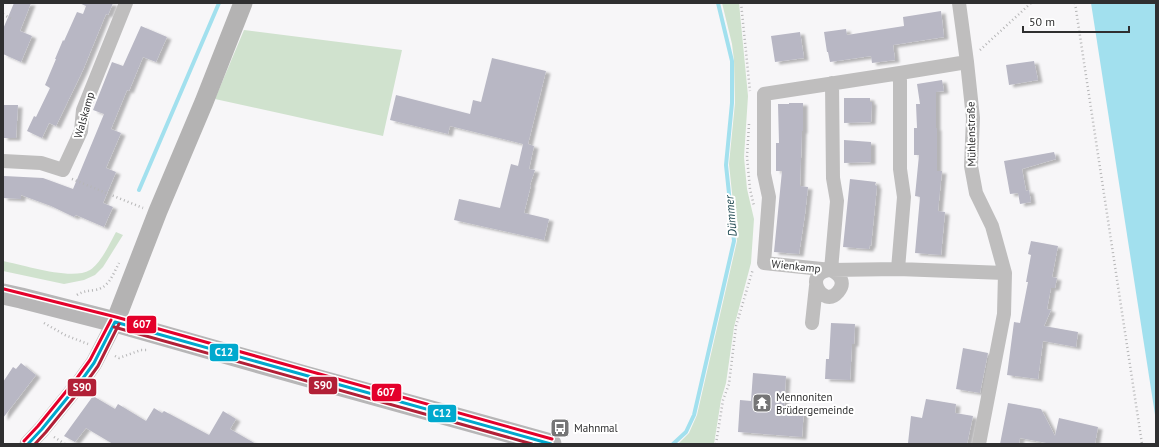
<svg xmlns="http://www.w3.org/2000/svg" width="1159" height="447" font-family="'PT Sans',sans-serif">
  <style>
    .green { fill: #d0e2ce }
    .water { fill: #a2e0ee }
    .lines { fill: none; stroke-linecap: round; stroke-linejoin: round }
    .stream { stroke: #a2e0ee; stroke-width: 4 }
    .building { fill: #b8b7c4; filter: url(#shadow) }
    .path { stroke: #b6b6b7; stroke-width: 2.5; stroke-dasharray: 1 3; stroke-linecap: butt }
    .minor { stroke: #bfbebe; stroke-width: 14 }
    .tertiary { stroke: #bfbebe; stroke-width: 17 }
    .secondary { stroke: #b4b3b3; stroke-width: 19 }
    .primary { stroke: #b7b6b7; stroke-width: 21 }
    .bus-1-casing { stroke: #fff; stroke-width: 6 }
    .bus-2-casing { stroke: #fff; stroke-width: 6 }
    .bus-3-casing { stroke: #fff; stroke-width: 6 }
    .bus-1 { stroke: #00a9ce; stroke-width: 3 }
    .bus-2 { stroke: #b22037; stroke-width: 3 }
    .bus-3 { stroke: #e4002b; stroke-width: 3 }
    .labels { text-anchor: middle; stroke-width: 4; stroke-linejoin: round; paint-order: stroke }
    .street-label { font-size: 11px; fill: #2f2f30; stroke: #fff }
    .poi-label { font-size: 11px; fill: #2f2f30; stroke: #fff; text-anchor: start }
    .water-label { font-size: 12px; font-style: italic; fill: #224b53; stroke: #fff }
    .line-badge { stroke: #fff; stroke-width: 1.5 }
    .badge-label { font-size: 11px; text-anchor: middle; font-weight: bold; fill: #fff }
  </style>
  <defs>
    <filter id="shadow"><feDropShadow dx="4.5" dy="2.5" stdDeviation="1" flood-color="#0004"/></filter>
  </defs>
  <rect width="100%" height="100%" fill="#f7f6f8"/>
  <path class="green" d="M722,3h17l9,93 -4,61 3,32 7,30 -3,44 -17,64 -8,56 -5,17 -7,44h-36l11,-11 8,-18 40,-174 -8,-77 6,-61 -1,-43 -2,-16z
    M244,30l158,20 -19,86 -168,-37z
    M116,232l7,3 -20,32 -8,8 -11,5 -20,4 -61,-13v-10c21,4 69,20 87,9 11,-7 20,-27 26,-38z"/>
  <path class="water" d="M1091,3h65v418z"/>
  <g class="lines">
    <path class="stream" d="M139,190l80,-187
      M673,444l13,-12 8,-17 40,-174 -8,-76 6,-62v-42l-14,-58"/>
  </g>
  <path class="building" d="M14,3h17l-11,28 12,5 -11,26 -18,-8v-25z
    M79,3h34l-5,12 -2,-1 -23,56 -27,56 -7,-3 -7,15 -15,-7 7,-15 2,1 14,-29 -5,-3 11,-26h-1l8,-19 1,1 13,-29 6,2 3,-8z
    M941,11l3,26 -51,8 2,15 -23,3 -1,-7 -41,6 -2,-10h-1l-3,-20 22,-3 1,6 57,-9 -1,-9z
    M141,26l26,11 -11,25 -13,-5 -14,34 -2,-1 -16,39 10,4 -15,35 10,4 -13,31 10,4 -9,20 -28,-12 -2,2 -23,-11 -30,-11v4l-18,-1 1,-22 39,2 30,11 31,-75 -11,-4 19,-48 11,4z
    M800,32l4,26 -29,4 -4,-26z
    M492,58l54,13 -18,73 6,2 -5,23 6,1 -5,15h1l-7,28 25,6 -5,21 -90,-20 5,-21 41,9 11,-44 7,2 5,-22 -73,-18 -2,8 -58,-14 6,-25 74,19 3,-14 8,2z
    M1034,61l4,19 -29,5 -3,-20z
    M942,80l2,11 -8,1v36h1v43h5l-4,40 7,1 -4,43 -26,-2 5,-56 -5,-1 4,-41h-5v-27h3l-1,-24h4l-3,-20z
    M844,98h26v4h2l-1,20 -27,1z
    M789,103h14v28h-1l-2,55 8,1 -3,27 -6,40 -25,-2 8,-81h-6v-28h3l-1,-39h11z
    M3,105h15l-2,33h-13z
    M844,140l27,2v20l-27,1z
    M1054,152l2,7 -34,10 4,22 3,-1 2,12 -11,2 -2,-11 -8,1 -6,-33z
    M850,179l26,3 -1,3 2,1 -6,60 -1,-1 -1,4 -26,-2z
    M1031,241l27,5 -6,31 5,1 -2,10h-4l-4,21 4,1 -7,16 34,6 -2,15 -33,-6 -5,38 -31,-4 7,-53 6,1 8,-41h-2l5,-27 -3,-1z
    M831,323l24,1 -1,20h-2l-2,36 -25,-1 1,-20h3z
    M963,348l25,5 -8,40 -24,-4z
    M21,363l15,12 -33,43v-36l10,-15 3,2z
    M753,373l33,3 -2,30 20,2 -2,29 -64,-5 2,-32 11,1z
    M93,396l22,13 3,-5 28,17 8,-13 8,5 2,-2 45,24 14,-24 13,8 -6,10 26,15h-143l-27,-16 -11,14 -11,-6z
    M926,399l30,5 -1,9 18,3 -6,28 -59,-1 3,-27 11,2z
    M1008,403l33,6 14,27 4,-18 39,9 -3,17h-43l-32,-6 -1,6h-19z"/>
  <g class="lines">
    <path class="path" d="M741,3l9,88
      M1075,3l67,441
      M3,14l10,6
      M980,50l51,-47
      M749,124l-2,33 3,32 4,17
      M72,179l71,29
      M77,295c6,-4 11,-4 18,-5 14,-2 18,-16 24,-27
      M44,323l21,12 23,9
      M115,356l4,2 22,-8h7
      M54,437l11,7
      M716,444l7,-44 6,-16 7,-58 17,-57"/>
    <path class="minor" d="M959,3l8,59 6,56 -2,48 5,27 16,33 13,47 -1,41 -25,130
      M967,62l-67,11 -136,21v80l5,23 -5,66 67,7c9,4 15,13 7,22 -15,18 -37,-20 -7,-22l67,-1 107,4
      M3,161l38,2 22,7 18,-39 2,-21 43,-107
      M898,269l6,-72 -4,-28v-96
      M831,270l6,-69 -4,-23 -1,-95
      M812,323l4,-37"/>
    <path class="tertiary" d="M28,444l14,-15 39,-48 13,-18 21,-41"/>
    <path class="secondary" d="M115,322l43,-111 46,-109 39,-99"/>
    <path class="primary" d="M3,294l18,4 94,24 190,54 246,68"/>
    <g class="bus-1-casing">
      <path id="bus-1" d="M115,322l436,122
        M28,444l14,-15 39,-48 13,-18 21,-41"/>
    </g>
    <g class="bus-2-casing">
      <path id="bus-2" d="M114,327l418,117
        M35,444l11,-12 39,-48 13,-18 21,-42"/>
    </g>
    <g class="bus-3-casing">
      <path id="bus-3" d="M4,289l112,28 436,122
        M24,441l14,-15 39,-48 13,-18 21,-40"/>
    </g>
    <use href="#bus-1" class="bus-1"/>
    <use href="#bus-2" class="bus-2"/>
    <use href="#bus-3" class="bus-3"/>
  </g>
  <defs>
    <g id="temple-square" transform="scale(1)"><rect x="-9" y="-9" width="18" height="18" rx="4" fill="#757576" stroke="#fff"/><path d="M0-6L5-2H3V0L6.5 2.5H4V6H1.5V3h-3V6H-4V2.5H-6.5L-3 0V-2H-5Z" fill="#fff"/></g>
    <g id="bus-square" transform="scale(1)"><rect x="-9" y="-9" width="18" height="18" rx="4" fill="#757576" stroke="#fff"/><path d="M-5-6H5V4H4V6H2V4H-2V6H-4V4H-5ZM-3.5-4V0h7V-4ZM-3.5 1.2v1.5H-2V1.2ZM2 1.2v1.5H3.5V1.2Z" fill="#fff"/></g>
  </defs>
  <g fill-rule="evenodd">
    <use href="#temple-square" x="762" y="403"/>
    <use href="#bus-square" x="560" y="428"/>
  </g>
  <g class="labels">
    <g class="street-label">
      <text transform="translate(84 115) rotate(-74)" y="4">Walskamp</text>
      <text transform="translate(971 134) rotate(-91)" y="4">Mühlenstraße</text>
      <text transform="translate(796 266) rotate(6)" y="4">Wienkamp</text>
    </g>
    <g class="poi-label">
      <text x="776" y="401">Mennoniten<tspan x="776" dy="13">Brüdergemeinde</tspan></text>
      <text x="574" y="432">Mahnmal</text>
    </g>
    <g class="water-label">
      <text transform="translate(731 216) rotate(-95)" y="4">Dümmer</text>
    </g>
  </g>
  <g class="line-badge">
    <rect x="126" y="315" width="31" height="19" rx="4" fill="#e4002b"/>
    <rect x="209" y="343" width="30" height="19" rx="4" fill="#00a9ce"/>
    <rect x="308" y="376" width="30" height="19" rx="4" fill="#b22037"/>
    <rect x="67" y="378" width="30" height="19" rx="4" fill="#b22037"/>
    <rect x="371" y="383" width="31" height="19" rx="4" fill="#e4002b"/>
    <rect x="427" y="404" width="30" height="19" rx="4" fill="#00a9ce"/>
  </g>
  <g class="badge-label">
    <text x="142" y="328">607</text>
    <text x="224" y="356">C12</text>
    <text x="323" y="389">S90</text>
    <text x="82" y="391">S90</text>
    <text x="386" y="396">607</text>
    <text x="442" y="417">C12</text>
  </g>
  <rect width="1159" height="447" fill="none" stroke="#2f2f30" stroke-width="8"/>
  <path d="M1023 26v6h106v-6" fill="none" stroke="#2f2f30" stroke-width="2"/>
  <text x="1029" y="26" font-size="12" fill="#2f2f30" stroke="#ffffff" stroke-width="3" paint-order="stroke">50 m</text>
</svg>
